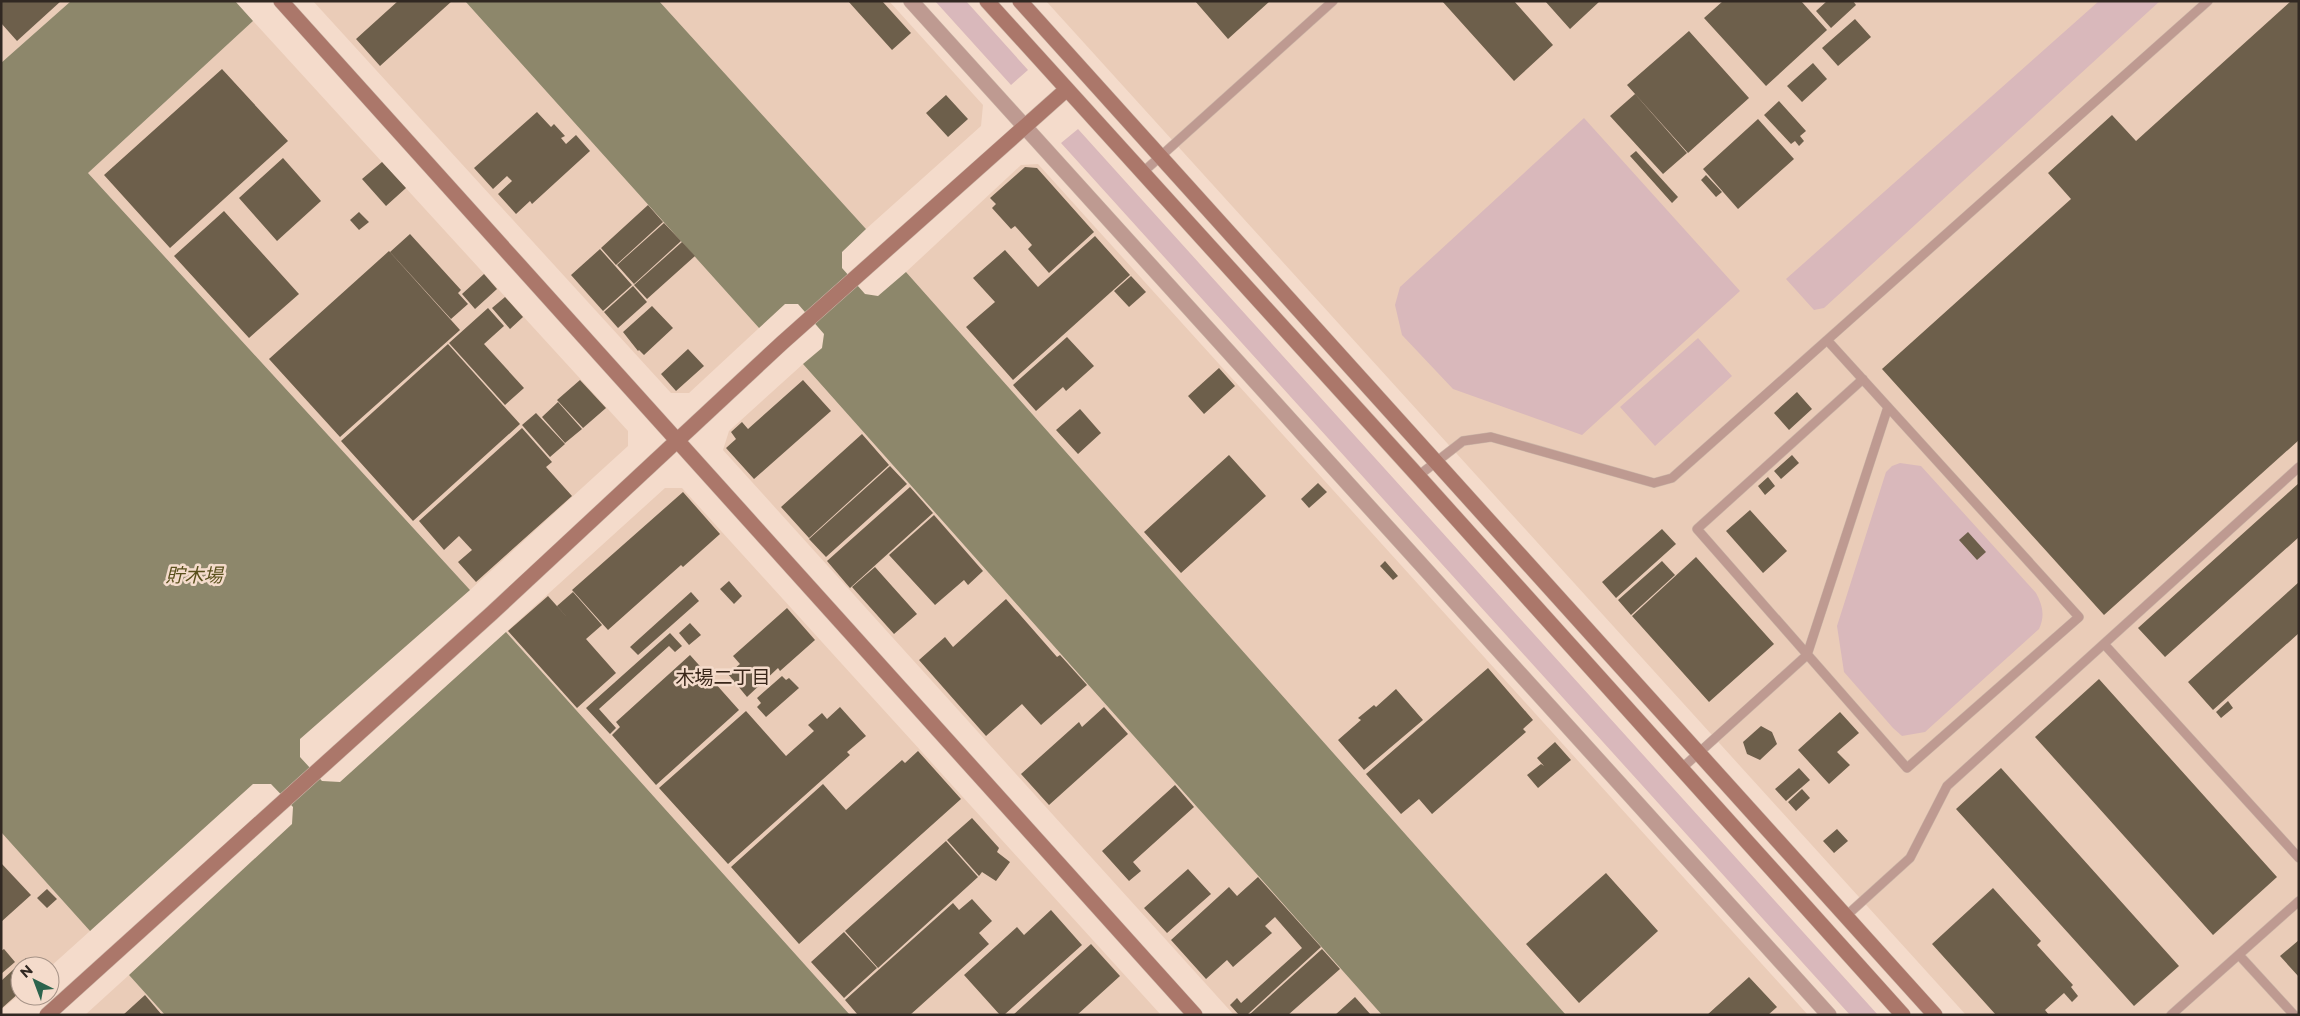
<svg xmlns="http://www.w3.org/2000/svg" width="2300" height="1016" font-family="Montserrat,'Noto Sans JP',sans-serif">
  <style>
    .built { fill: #eaccb8 }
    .green { fill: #d9b8bb }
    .water { fill: #8d876b }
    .building { fill: #6d5f4b }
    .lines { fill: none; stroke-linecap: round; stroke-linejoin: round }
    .lane-casing { stroke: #cdb7a9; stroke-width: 10 }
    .street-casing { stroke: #cdb7a9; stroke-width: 16 }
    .secondary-casing { stroke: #cdb7a9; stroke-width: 16 }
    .lane { stroke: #be9a91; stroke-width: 9 }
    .street { stroke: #be9a91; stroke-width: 15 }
    .secondary { stroke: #ab776a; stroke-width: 15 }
    .labels { text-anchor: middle; stroke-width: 5; stroke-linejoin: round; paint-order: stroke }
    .water-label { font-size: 19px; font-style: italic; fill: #59501c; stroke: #f4dbcb }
    .neighbourhood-label { font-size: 19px; fill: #3a271a; stroke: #f4dbcb }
  </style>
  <rect width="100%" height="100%" fill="#f4dbcb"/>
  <path class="built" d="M1,1h70l-70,62z
    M313,1h152l294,327 -70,65h-18z
    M659,1h230l94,104 -2,21 -115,103z
    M1046,1h1253v1014h-333z
    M253,21l375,410v15l-158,144 -382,-417z
    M1038,164l770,851h-242l-660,-743 115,-107z
    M803,364l579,651h-148l-511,-565 6,-19z
    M665,488h17l479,527h-311l-344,-383z
    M1,832l89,99 -40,36 -30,-1v28l-19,16z
    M129,975l36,40h-80z"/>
  <path class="green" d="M935,1h31l62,69 -17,15z
    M2099,1h61l-336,307 -10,2 -28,-31z
    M1584,118l156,173 -158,144 -129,-46 -51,-54 -7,-30 5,-18z
    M1078,129l800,886h-28l-789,-872z
    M1698,338l34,38 -77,70 -35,-39z
    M1900,463l21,3 115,127c7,13 9,23 3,36l-114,103 -23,4 -9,-8 -49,-56 -7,-46 49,-154 6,-6z"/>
  <path class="water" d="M71,1h164l18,20 -165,152 382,417 -170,149v18l22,24 18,1 166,-150 344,383h-685l-36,-40 163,-151 1,-17 -22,-23h-18l-163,147 -89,-99v-769z
    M465,1h194l207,228 -24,23v16l23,26 13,2 28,-24 660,743h-184l-579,-651 19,-16 2,-14 -26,-30h-13l-26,24z"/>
  <path class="building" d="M1,1h60l-44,40 -16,-18z
    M398,1h54l-72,65 -24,-27z
    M848,1h34l29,32 -19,17z
    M1195,1h75l-42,38z
    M1442,1h72l39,44 -39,36z
    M1545,1h55l-30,28z
    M1723,1h78l26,29 -61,56 -62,-68z
    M1827,1h26l3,4 -25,23 -15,-17z
    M2291,1h8v439l-195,175 -222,-246 189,-170 -23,-26 64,-58 24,26z
    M1855,19l16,18 -33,29 -16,-18z
    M1689,31l60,67 -61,55 -61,-68z
    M1813,63l14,16 -25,23 -15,-16z
    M222,69l66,72 -118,107 -66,-73z
    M1635,94l52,59 -24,21 -53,-58z
    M946,95l22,24 -20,18 -22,-24z
    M1779,101l27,30 -6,5 4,5 -5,5 -4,-5 -4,3 -27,-29z
    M537,112l14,15 3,-3 11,12 -4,2 5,6 10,-9 14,16 -58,53 -2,-3 -14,13 -18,-20 14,-13 -5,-5 -14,13 -19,-21z
    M1758,119l36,40 -56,50 -35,-40z
    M1636,151l42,46 -6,6 -42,-47z
    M283,158l38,43 -44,40 -38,-43z
    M382,162l24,26 -20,18 -24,-27z
    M1025,167l12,1 57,64 -45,41 -21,-24 4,-4 -17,-19 -4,3 -19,-21 4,-4 -6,-6z
    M1706,175l16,17 -6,5 -15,-17z
    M648,205l15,17 -47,43 -15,-17z
    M224,211l75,83 -50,44 -75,-82z
    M359,212l10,10 -10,8 -9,-10z
    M664,223l17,18 -47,43 -17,-19z
    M410,234l51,56 -3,3 10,11 -17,15 -61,-67z
    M1095,236l35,39 -117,105 -47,-53 29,-25 -22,-24 32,-28 33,37z
    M682,242l13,14 -48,43 -13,-14z
    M600,249l32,36 -29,26 -32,-36z
    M389,251l71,79 -120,107 -71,-78z
    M484,274l13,15 -22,20 -13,-15z
    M1131,276l15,16 -17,15 -15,-16z
    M633,286l14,16 -29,26 -14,-16z
    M505,297l18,20 -13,12 -18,-21z
    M652,306l21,22 -29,27 -5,-5 -1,1 -15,-19z
    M488,308l16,18 -20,18 40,44 -19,17 -56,-62z
    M1067,337l27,29 -28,25 -3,-4 -27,24 -23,-26z
    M448,344l72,80 -107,97 -72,-80z
    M688,349l16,17 -28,25 -15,-17z
    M1219,368l16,18 -31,28 -16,-18z
    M580,380l26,28 -23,20 -26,-28z
    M803,380l28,31 -77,68 -28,-31 10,-9 -5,-7 11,-10 6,7z
    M1797,392l15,17 -23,21 -15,-17z
    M558,402l24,27 -17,14 -23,-26z
    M1080,409l21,24 -23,21 -22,-24z
    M536,413l29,31 -15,13 -28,-32z
    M522,428l30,34 -6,5 26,29 -96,86 -18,-20 14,-12 -13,-14 -15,14 -25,-29z
    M862,434l27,31 -80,73 -28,-31z
    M1229,455l37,41 -85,77 -37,-41z
    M1792,455l7,8 -18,16 -7,-8z
    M890,466l17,18 -81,73 -17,-18z
    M1768,477l7,9 -10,9 -7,-9z
    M1318,483l9,9 -18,16 -8,-9z
    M2299,483v54l-134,120 -27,-29z
    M910,487l23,26 -83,75 -23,-27z
    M683,492l37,42 -37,33 -2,-2 -73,65 -36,-40z
    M1750,510l37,41 -24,22 -37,-42z
    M934,515l49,56 -15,14 -4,-5 -29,25 -46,-50z
    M1662,529l14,15 -60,54 -14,-16z
    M1968,532l18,20 -9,8 -18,-20z
    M1696,557l78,87 -65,58 -77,-86z
    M1385,561l13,15 -5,4 -13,-14z
    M1662,561l13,14 -44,40 -13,-15z
    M875,567l42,47 -23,20 -42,-47z
    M729,581l13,15 -8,8 -14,-15z
    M2299,582v51l-86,77 -25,-28z
    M573,592l29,33 -16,14 30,34 -39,35 -69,-77 40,-35 24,27 -15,-17z
    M691,592l8,9 -61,54 -8,-8z
    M1006,599l51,58 3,-2 27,30 -46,40 -19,-21 -36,32 -67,-76 26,-23 8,10z
    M787,608l28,32 -35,31 -2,-3 -31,29 -19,-23 12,-10 -7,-8z
    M690,623l11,12 -12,10 -10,-12z
    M670,633l12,13 -7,6 -6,-6 -70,63 17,19 -6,6 -24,-26z
    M690,655l49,55 -83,75 -44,-50 8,-8 -4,-5z
    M1488,668l45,52 -10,9 3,3 -94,82 -13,-15 -18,15 -35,-40z
    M782,676l4,4 3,-2 10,10 -33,29 -9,-10 4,-4 -4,-5z
    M2099,679l178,198 -64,58 -178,-198z
    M1396,689l27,31 -59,50 -26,-30 23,-20 -3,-2 16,-13 2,2z
    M2228,701l5,7 -12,10 -5,-6z
    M840,707l26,29 -19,16 3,3 -122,109 -69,-76 87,-77 40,45 28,-25 -6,-6 14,-12 5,6z
    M1104,707l24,27 -79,71 -28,-31 58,-52 3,5z
    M1840,712l19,21 -22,19 13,13 -21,19 -31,-34z
    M1761,726l11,6 5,12 -17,16 -13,-6 -4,-12z
    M1555,742l16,18 -33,28 -11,-13 14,-11 3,2 -7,-8z
    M918,751l43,48 -162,145 -68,-77 92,-83 23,26 56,-50 3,3z
    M1799,768l11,12 -24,21 -11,-12z
    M2001,768l178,198 -45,40 -178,-197z
    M1175,785l19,22 -61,55 8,9 -12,10 -27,-30z
    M1802,789l8,9 -14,13 -8,-9z
    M972,818l27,30 -2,4 13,10 -14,19 -14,-9 -3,4 -32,-36z
    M1837,829l11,12 -14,12 -11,-12z
    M946,841l32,36 -100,91 -33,-37z
    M1,863l30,32 -30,27z
    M1188,869l23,25 -44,39 -23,-25z
    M1606,873l52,58 -79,72 -53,-59z
    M1258,877l63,70 -74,68h-8l-9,-10 7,-7 4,5 61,-55 -27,-31 -10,9 7,7 -39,34 -6,-7 -21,19 -35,-39 58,-53 8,9z
    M1993,888l48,53 -4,4 36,40 -2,2 7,9 -6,6 -8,-9 -19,17 4,5h-53l-64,-71z
    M47,889l10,10 -10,9 -10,-10z
    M972,899l20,22 -13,12 10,11 -79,71h-52l-13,-15 108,-97 6,7z
    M1051,910l31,35 -78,70h-4l-36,-40 53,-48 7,8z
    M844,932l33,36 -33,30 -33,-36z
    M2299,940v37l-19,-21z
    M1091,944l29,32 -43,39h-64z
    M4,949l11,13 -14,12v-23z
    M1322,949l18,20 -52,46h-39z
    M26,958l7,8h-13v26l-19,17v-28z
    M1749,977l28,30 -9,8h-61z
    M145,995l17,20h-39z
    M1355,997l16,18h-36z"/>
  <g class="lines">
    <g class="lane-casing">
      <path id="lane" d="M1142,173l191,-172
        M1827,340l252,277 -172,151 -210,-239 166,-150
        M1418,476l45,-35 28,-4 163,46 18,-5 536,-477
        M2104,644l195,214
        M1682,768l125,-113 81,-248
        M1846,916l64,-58 37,-72 352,-319
        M2239,955l55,60
        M2171,1015l128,-114"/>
    </g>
    <g class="street-casing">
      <path id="street" d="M911,1l918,1014"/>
    </g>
    <g class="secondary-casing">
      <path id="secondary" d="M281,1l914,1014
        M987,1l431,475 485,539
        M1020,1l915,1014
        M47,1015l445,-402 290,-270 285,-254"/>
    </g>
    <use href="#lane" class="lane"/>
    <use href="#street" class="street"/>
    <use href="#secondary" class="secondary"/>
  </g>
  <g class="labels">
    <g class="water-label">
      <text x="194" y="582">貯木場</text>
    </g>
    <g class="neighbourhood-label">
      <text x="723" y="684">木場二丁目</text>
    </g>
  </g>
  <rect width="2300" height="1016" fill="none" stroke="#312822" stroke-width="5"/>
  <g transform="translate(35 981) rotate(318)"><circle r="24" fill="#f4dbcb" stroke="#a69387"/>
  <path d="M0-4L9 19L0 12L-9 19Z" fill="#2c644d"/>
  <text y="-8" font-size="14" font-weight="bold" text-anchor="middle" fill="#312822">N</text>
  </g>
</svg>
